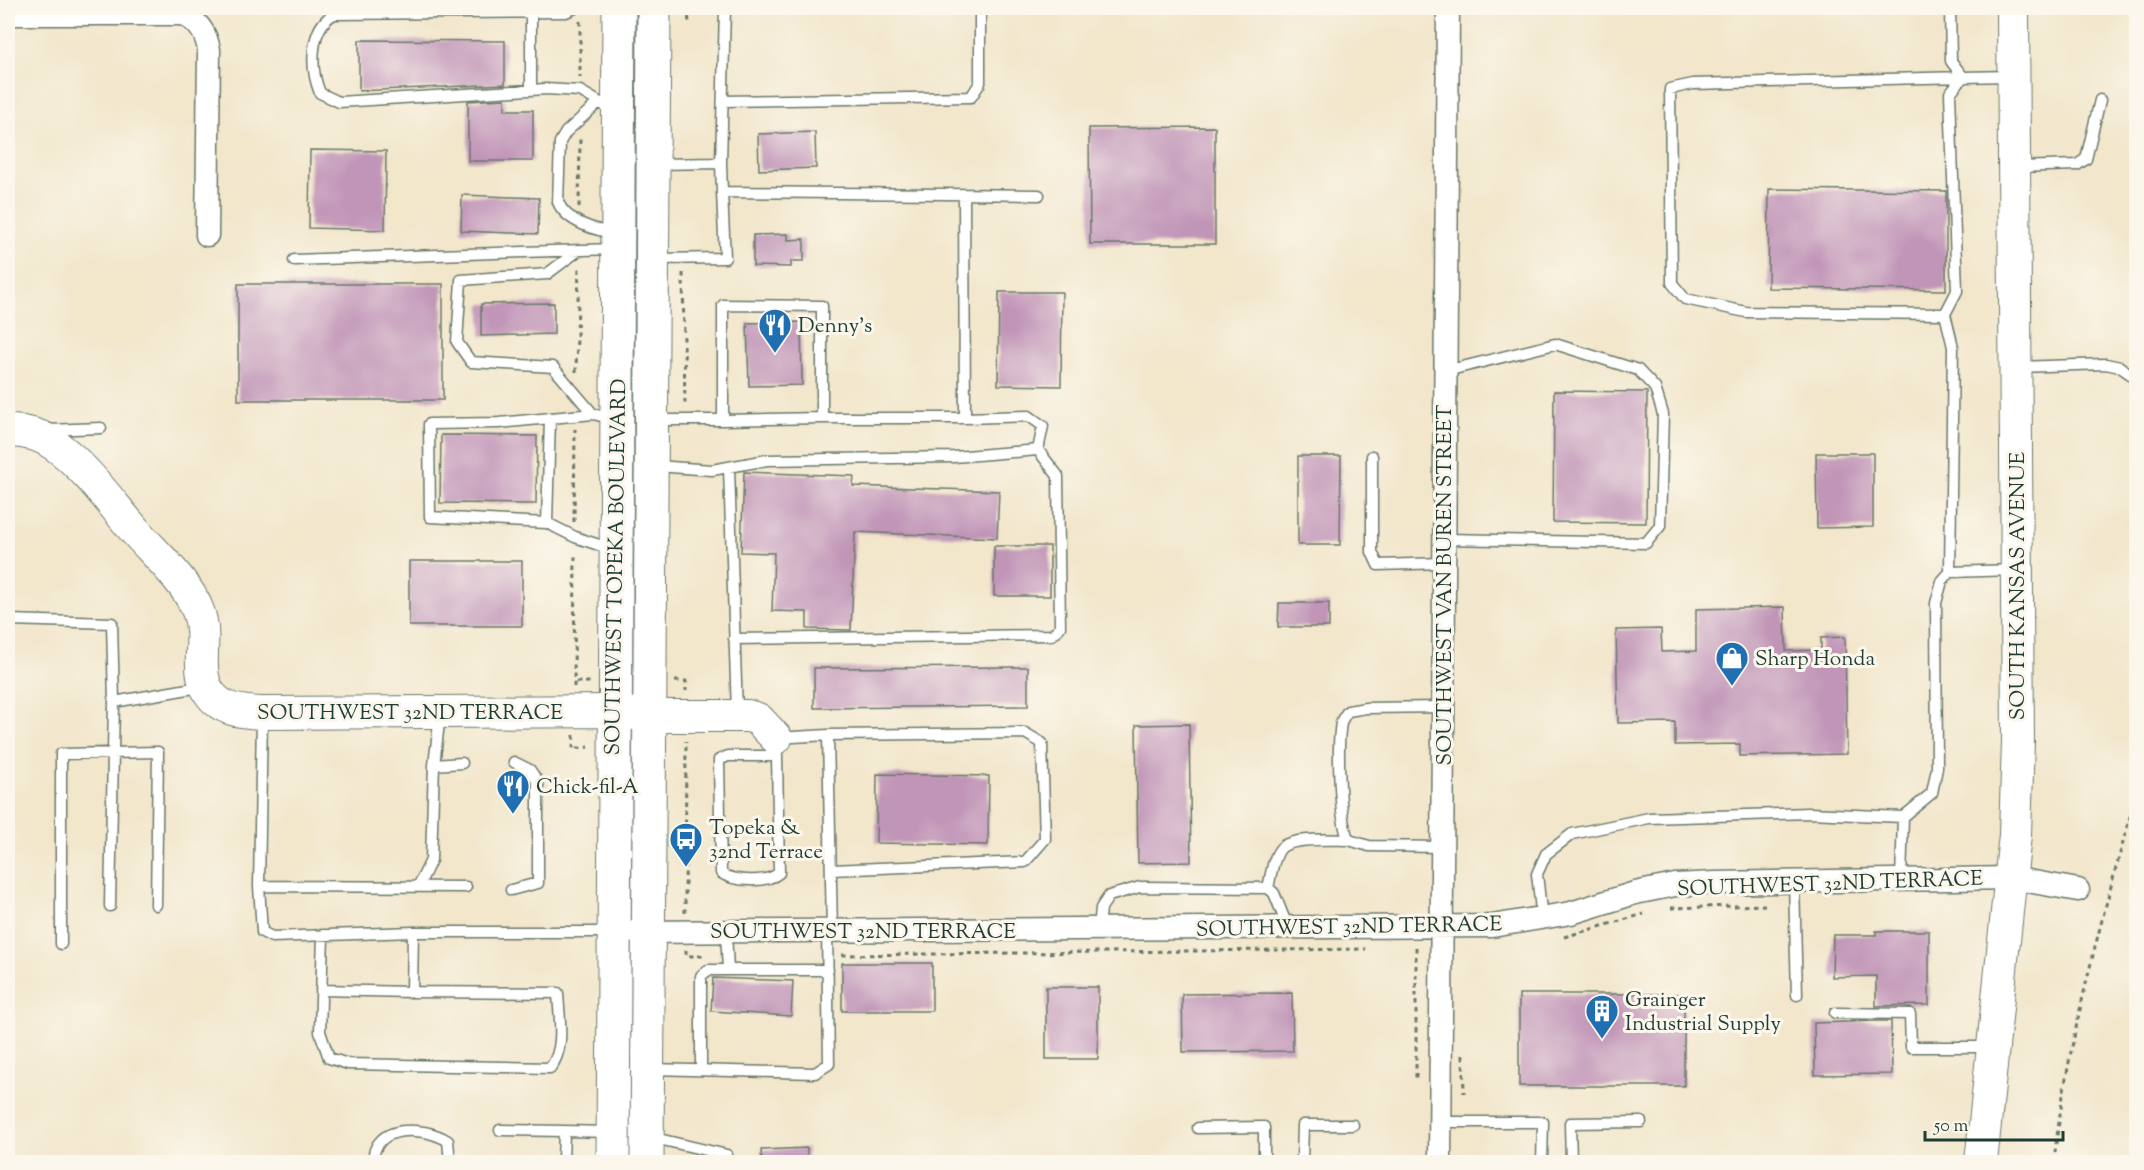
<svg xmlns="http://www.w3.org/2000/svg" width="2144" height="1170" font-family="'Sorts Mill Goudy',serif">
  <style>
    .building { fill: #c195b8 }
    .lines { fill: none; stroke-linecap: round; stroke-linejoin: round }
    .lane-casing { stroke: #697869; stroke-width: 13 }
    .street-casing { stroke: #697869; stroke-width: 25 }
    .secondary-casing { stroke: #697869; stroke-width: 34 }
    .primary-casing { stroke: #697869; stroke-width: 35 }
    .path { stroke: #697869; stroke-width: 3; stroke-dasharray: 4.5 4.5; stroke-linecap: butt }
    .lane { stroke: #fff; stroke-width: 10 }
    .street { stroke: #fff; stroke-width: 22 }
    .secondary { stroke: #fff; stroke-width: 32 }
    .primary { stroke: #fff; stroke-width: 33 }
    .labels { text-anchor: middle; stroke-width: 6; stroke-linejoin: round; paint-order: stroke }
    .poi-label { font-size: 21px; fill: #1f3d34; stroke: #fbf7ec; text-anchor: start }
    .street-label { font-size: 21px; fill: #1f3d34; stroke: #fbf7ec }
  </style>
  <rect width="100%" height="100%" fill="#fbf7ec"/>
  <filter id="ink" filterUnits="userSpaceOnUse"><feTurbulence type="fractalNoise" baseFrequency=".0167" numOctaves="2"/><feDisplacementMap in="SourceGraphic" scale="12" xChannelSelector="R" yChannelSelector="G"/><feConvolveMatrix kernelMatrix="1 2 1 2 8 2 1 2 1" color-interpolation-filters="sRGB"/></filter>
  <filter id="wash" filterUnits="userSpaceOnUse"><feTurbulence type="fractalNoise" baseFrequency=".008" numOctaves="4" result="noise"/><feDisplacementMap in="SourceGraphic" scale="24" xChannelSelector="R" yChannelSelector="G"/><feGaussianBlur stdDeviation="1.35" result="paint"/><feColorMatrix in="noise" values="0 0 0 0 0 0 0 0 0 0 0 0 0 0 0 0 0 1.4 0 .05"/><feComposite in="paint" operator="in"/></filter>
  <g filter="url(#wash)">
    <rect width="100%" height="100%" fill="#f2e6cb"/>
    <g id="blocks">
      <path class="building" d="M359,40l146,1v43l-146,7z
        M505,99v11h28v51h-65v-60z
        M1215,127v117h-125l-1,-116z
        M815,132l1,36 -57,2 -1,-36z
        M310,150l76,1 -1,79 -76,-2z
        M1769,189l177,2v99l-178,-2z
        M462,195l77,3 -1,36 -77,-3z
        M788,234v6l16,-1v22h-13v6l-38,-1v-31z
        M238,284h205v116h-205z
        M999,292h63l-1,94 -63,-1z
        M554,303v31l-73,2v-32z
        M801,322l1,63 -53,1 -2,-63z
        M1554,391l93,1 -1,131 -93,-1z
        M441,435l96,1 -1,68 -96,-1z
        M1816,453h57v74l-56,1z
        M1298,456h43l-1,89h-42z
        M744,472l110,4 -1,10 146,5 -2,47 -142,-6 -4,98 -44,-1v-17l-35,-1 2,-58 -33,-1z
        M994,546h56v50h-56z
        M409,561h113v65h-113z
        M1279,603h50v24h-51z
        M1785,607l1,44 35,-1v-12l24,-1 2,117 -107,2v-12l-65,1v-23l-57,1 -2,-93 45,-1 1,23 34,-1v-42z
        M1028,667v39l-214,2v-40z
        M1189,724l2,138 -53,1 -2,-138z
        M877,774l112,2 -1,69 -112,-2z
        M1876,931h53v74l-53,1v-30l-44,1 1,-42h43z
        M842,963h90v48h-90z
        M713,978l80,3 -2,35 -80,-5z
        M1046,987h52v72h-52z
        M1292,993l1,58 -110,1 -1,-58z
        M1519,994h165v92h-165z
        M1876,1021h15l1,53 -77,1 -1,-52z
        M807,1148v14h-45l-1,-12z"/>
    </g>
  </g>
  <g filter="url(#ink)">
    <use href="#blocks" fill-opacity="0" stroke="#697869" stroke-width="1.5"/>
    <g class="lines">
      <g class="lane-casing">
        <path id="lane" d="M575,8l-9,4 -232,2c-25,14 -24,55 -14,79l19,9 207,-13 34,2 34,20
          M1950,8l1,53 12,16 47,-1
          M531,12v78
          M1963,77l-13,16 7,198 -12,23 -199,-2 -61,-13 -13,-16 -2,-194 23,-5z
          M723,101l248,-4 9,-14v-75
          M599,102l-33,30 -6,10 -2,60c8,20 38,29 58,31
          M721,163l1,29
          M655,164l66,-1 4,-155
          M2017,167l60,-2 9,-6 14,-59
          M579,250l-32,24 -86,6 -4,62 14,20 82,5 40,47
          M655,259l70,-1 -3,-66 317,3
          M294,260l319,-11
          M1945,314l8,33 -3,225
          M2019,367l87,-3 14,3 16,11
          M656,420h67v-115l99,1v112h143l-1,-223
          M723,420l99,-2
          M47,430l54,-2
          M1372,456v96l6,13 66,-2
          M656,466l56,4 55,-10 187,-3 84,-7 5,-24 -14,-10 -64,2
          M729,468l8,245
          M547,523l3,-105
          M1445,539l201,4 14,-17 3,-112 -8,-26 -17,-18 -83,-26 -109,27
          M611,549l-36,-12 -28,-14 -117,-6 -1,-93 70,-1 94,-9 21,5
          M8,620l104,3 2,79
          M734,639l318,-4 8,-8 -2,-151 -20,-26
          M262,717l-3,169 3,46 10,5 141,-5h199
          M777,756l2,117c-12,10 -45,9 -58,0l-2,-113 9,-4h49l-1,-18 52,-3
          M434,765l28,-2
          M1443,847l-74,-1 -20,-6c-10,-18 -12,-95 -8,-117 1,-4 4,-8 7,-12l18,-3 78,-1
          M831,870l194,-8 20,-23 -3,-96 -17,-10 -197,2 4,196
          M1901,880l2,-63 29,-24 5,-25 -1,-165 6,-22 8,-9 64,-2
          M1794,882l3,113
          M419,885l12,-25 3,-95 6,-50
          M259,886l207,1
          M1268,888c3,-12 5,-33 14,-41 12,-10 52,-7 67,-7
          M511,890l27,-7v-101l-8,-12 -16,-8
          M110,906l4,-204 91,-16
          M1542,919l-5,-45 9,-20 26,-20 77,-16 160,-5 94,4
          M1099,929l2,-21 8,-12 31,-9 128,1 6,5 14,35
          M726,932l2,38
          M323,935l-3,97 9,26 19,6 202,4c16,-19 9,-51 8,-75l-146,-1 1,-60
          M61,944v-190l97,-2 -2,153
          M321,990l91,2
          M1835,1013l75,1 1,33h78
          M651,1069l164,4 14,-9 -2,-133
          M701,1070v-94l7,-6h120
          M1441,1122h102l-1,40
          M1198,1128l66,-1v35
          M500,1130l64,1
          M650,1137l77,18v7
          M373,1162c0,-39 51,-36 75,-21l2,21
          M563,1162l1,-31 46,1
          M1302,1162l1,-37h50
          M1571,1162l-1,-39 71,-1"/>
      </g>
      <g class="street-casing">
        <path id="street" d="M8,14h174c16,7 24,18 27,36l-2,185
          M634,932l858,-6 79,-13 64,-20 40,-8 39,-2 297,-5 67,12
          M1440,1162l8,-1154"/>
      </g>
      <g class="secondary-casing">
        <path id="secondary" d="M8,431c17,0 32,3 47,14 31,22 56,58 81,87 21,24 51,50 62,79 11,26 -4,58 11,81 12,19 34,20 53,21l352,-2 34,5h100l10,3 18,19
          M1981,1162l34,-327 3,-94 -5,-733"/>
      </g>
      <g class="primary-casing">
        <path id="primary" d="M613,1162l6,-1154
          M647,1162l7,-1154"/>
      </g>
      <path class="path" d="M688,8l1,17
        M580,21v57
        M579,207l1,-69
        M683,273l2,134
        M576,372l3,-105
        M574,522l1,-93
        M675,681h11v10
        M576,682h14
        M574,687l1,-135
        M574,735l-1,14 16,-2
        M1671,908l94,-3
        M685,913l1,-172
        M1564,937l80,-23
        M1416,947v132
        M686,950v6h17
        M842,955l524,-6
        M1463,1055l1,38
        M2054,1162c13,-124 49,-246 82,-367"/>
      <use href="#lane" class="lane"/>
      <use href="#street" class="street"/>
      <use href="#secondary" class="secondary"/>
      <use href="#primary" class="primary"/>
    </g>
  </g>
  <defs>
    <g id="restaurant-pin" transform="scale(1.725)"><path d="M0 17L-7.5 6A9.5 9.5 0 1 1 7.5 6Z" fill="#1f6fb2" stroke="#fbf7ec"/><path d="M-5-6h1v4h1v-4h1v4h1v-4h1v5L-1.5 .5V6h-2V.5L-5-1ZM5-6V6H3V1.5H1.5Q1.5-4 5-6Z" fill="#fff"/></g>
    <g id="shop-pin" transform="scale(1.725)"><path d="M0 17L-7.5 6A9.5 9.5 0 1 1 7.5 6Z" fill="#1f6fb2" stroke="#fbf7ec"/><path d="M-5-2.5h2.3a2.7 3.5 0 0 1 5.4 0H5L5.5 6h-11ZM-1.5-2.5h3a1.5 2.3 0 0 0-3 0Z" fill="#fff"/></g>
    <g id="bus-pin" transform="scale(1.725)"><path d="M0 17L-7.5 6A9.5 9.5 0 1 1 7.5 6Z" fill="#1f6fb2" stroke="#fbf7ec"/><path d="M-5-6H5V4H4V6H2V4H-2V6H-4V4H-5ZM-3.5-4V0h7V-4ZM-3.5 1.2v1.5H-2V1.2ZM2 1.2v1.5H3.5V1.2Z" fill="#fff"/></g>
    <g id="building-pin" transform="scale(1.725)"><path d="M0 17L-7.5 6A9.5 9.5 0 1 1 7.5 6Z" fill="#1f6fb2" stroke="#fbf7ec"/><path d="M-4-6H4V6H1V3H-1V6H-4ZM-2.5-4.3h1.7v1.8h-1.7ZM.8-4.3h1.7v1.8H.8ZM-2.5-1h1.7V.8h-1.7ZM.8-1h1.7V.8H.8Z" fill="#fff"/></g>
  </defs>
  <g fill-rule="evenodd">
    <use href="#restaurant-pin" x="775" y="325"/>
    <use href="#shop-pin" x="1732" y="658"/>
    <use href="#restaurant-pin" x="513" y="786"/>
    <use href="#bus-pin" x="686" y="839"/>
    <use href="#building-pin" x="1602" y="1011"/>
  </g>
  <g class="labels">
    <g class="poi-label">
      <text x="798" y="332">Denny's</text>
      <text x="1755" y="665">Sharp Honda</text>
      <text x="536" y="793">Chick-fil-A</text>
      <text x="709" y="834">Topeka &amp;<tspan x="709" dy="24">32nd Terrace</tspan></text>
      <text x="1625" y="1006">Grainger<tspan x="1625" dy="24">Industrial Supply</tspan></text>
    </g>
    <g class="street-label">
      <text transform="translate(615 567) rotate(-89)" y="7">SOUTHWEST TOPEKA BOULEVARD</text>
      <text transform="translate(1444 585) rotate(-90)" y="7">SOUTHWEST VAN BUREN STREET</text>
      <text transform="translate(2017 586) rotate(-90)" y="7">SOUTH KANSAS AVENUE</text>
      <text x="410" y="719">SOUTHWEST 32ND TERRACE</text>
      <text transform="translate(1830 883) rotate(-2)" y="7">SOUTHWEST 32ND TERRACE</text>
      <text transform="translate(1349 926) rotate(-1)" y="7">SOUTHWEST 32ND TERRACE</text>
      <text x="863" y="938">SOUTHWEST 32ND TERRACE</text>
    </g>
  </g>
  <rect width="2144" height="1170" fill="none" stroke="#fbf7ec" stroke-width="30"/>
  <path d="M1925 1131v9h138v-9" fill="none" stroke="#1f3d34" stroke-width="3"/>
  <text x="1934" y="1131" font-size="18" fill="#1f3d34" stroke="#fbf7ec" stroke-width="4.5" paint-order="stroke">50 m</text>
</svg>
